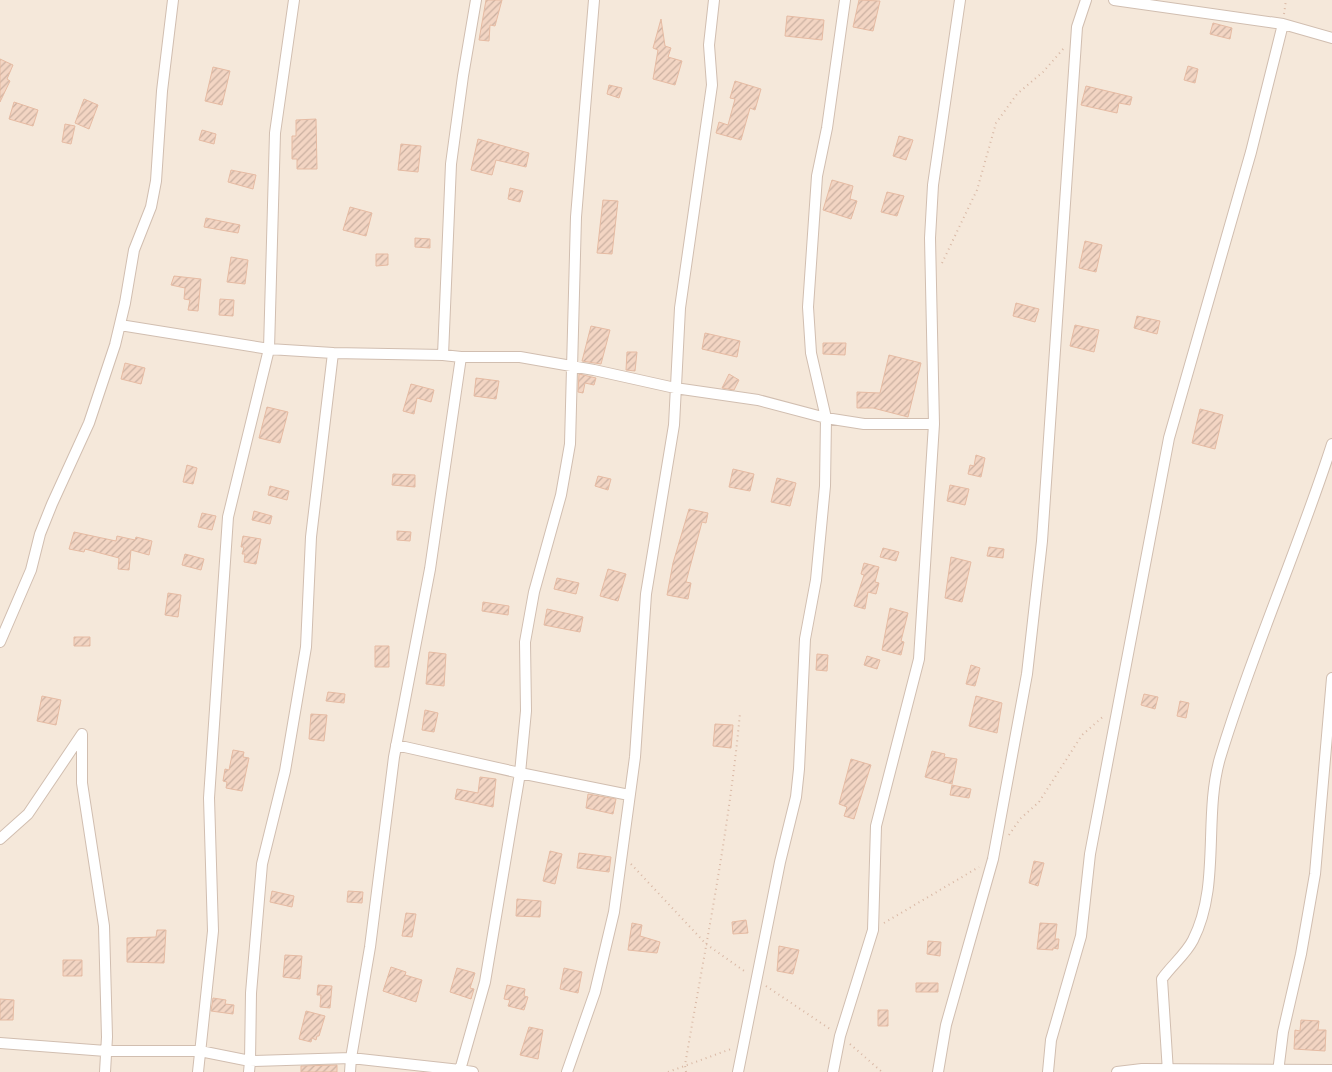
<svg xmlns="http://www.w3.org/2000/svg" width="1332" height="1072" font-family="Lato,sans-serif">
  <style>
    .residential { fill: #f5e8da }
    .building { fill: url(#building-hatch); stroke: #e6bba3 }
    .lines { fill: none; stroke-linecap: round; stroke-linejoin: round }
    .minor-casing { stroke: #d1beb0; stroke-width: 12 }
    .path { stroke: #d9b8a5; stroke-width: 2; stroke-dasharray: 1 4; stroke-linecap: butt }
    .minor { stroke: #fff; stroke-width: 10 }
  </style>
  <defs>
    <pattern id="building-hatch" width="6" height="6" patternUnits="userSpaceOnUse" patternTransform="scale(1.25)"><rect width="6" height="6" fill="#f3d5c3"/><path d="M-1 1l2-2M0 6l6-6M5 7l2-2" fill="none" stroke="#cab0a1"/></pattern>
  </defs>
  <rect width="100%" height="100%" fill="#fdf6ec"/>
  <path class="residential" d="M0,0h1332v1072h-1332z"/>
  <path class="building" d="M486,0h16l-7,26 -5,-1 -1,16 -10,-1z
    M859,0l21,1 -7,30 -20,-4z
    M787,16l37,4 -2,20 -37,-4z
    M661,19l4,27 6,2 -3,9 14,4 -7,24 -22,-6 5,-29 -5,-2z
    M1213,23l19,5 -2,11 -20,-5z
    M0,59l13,6 -6,14 3,2 -10,21z
    M1188,66l10,3 -3,14 -11,-3z
    M213,67l17,4 -8,34 -17,-4z
    M735,81l26,8 -6,21 -5,-2 -9,32 -25,-7 3,-11 9,3 7,-26 -5,-1z
    M609,85l13,3 -3,10 -12,-4z
    M1086,86l46,11 -2,8 -11,-2 -2,10 -36,-8z
    M84,99l14,6 -9,24 -14,-6z
    M14,102l24,8 -5,16 -24,-7z
    M316,119l1,50h-20v-10h-5v-23h4v-16z
    M65,124l10,2 -4,18 -9,-2z
    M202,130l14,4 -2,10 -15,-4z
    M899,136l14,4 -7,20 -13,-4z
    M478,139l51,14 -3,14 -30,-7 -4,15 -21,-5z
    M401,144l20,2 -3,26 -20,-2z
    M231,170l25,5 -3,14 -25,-7z
    M832,180l21,6 -3,13 7,2 -6,18 -28,-9z
    M510,188l13,3 -3,11 -12,-3z
    M887,192l17,4 -7,20 -16,-4z
    M603,200l15,1 -6,53 -15,-1z
    M350,207l22,6 -6,23 -23,-6z
    M206,218l34,7 -2,8 -34,-6z
    M415,238l15,1v9l-15,-1z
    M1085,241l17,4 -6,27 -17,-4z
    M376,254h12v11l-12,1z
    M231,257l17,3 -3,24 -18,-2z
    M174,276l27,3 -3,32 -10,-1 2,-10 -6,-1 1,-11 -14,-3z
    M220,299l14,1 -1,16 -14,-1z
    M1016,303l23,6 -4,13 -22,-6z
    M1137,316l23,5 -3,13 -23,-6z
    M1075,325l24,5 -5,22 -24,-6z
    M591,326l19,4 -9,34 -19,-3z
    M705,333l35,8 -3,16 -35,-8z
    M823,343h23l-1,12 -22,-1z
    M627,352h10l-2,19 -9,-1z
    M889,355l32,8 -13,54 -35,-9h-16v-16l23,1z
    M125,363l20,5 -4,16 -20,-5z
    M579,374l17,4 -2,7 -9,-2 -2,10 -5,-1z
    M729,374l10,6 -5,10 -12,-2z
    M476,378l23,3 -3,18 -22,-3z
    M411,384l23,6 -3,12 -14,-4 -3,16 -11,-3z
    M267,407l21,5 -8,31 -21,-5z
    M1200,409l23,6 -8,34 -23,-6z
    M976,455l9,3 -4,19 -13,-3 2,-9 4,1z
    M187,465l10,3 -4,16 -10,-2z
    M733,469l21,5 -4,17 -21,-4z
    M393,474l22,1v12l-23,-2z
    M598,476l13,3 -3,11 -13,-4z
    M777,478l19,5 -6,23 -19,-4z
    M950,485l19,4 -4,16 -18,-4z
    M270,486l19,5 -2,9 -19,-5z
    M689,509l19,4 -2,10 -4,-1 -16,60 5,1 -3,16 -21,-4 6,-32z
    M254,511l18,5 -2,8 -18,-4z
    M202,513l14,3 -4,14 -14,-3z
    M397,531l14,1 -1,9 -13,-1z
    M74,532l42,9 1,-5 18,4 1,-3 16,4 -3,14 -18,-5 -2,20 -11,-1 1,-11 -34,-9 -1,3 -15,-3z
    M243,536l18,3 -5,25 -12,-2 1,-8h-3l2,-7h-3z
    M989,547l15,2 -1,9 -16,-2z
    M883,548l16,4 -3,9 -16,-4z
    M185,554l19,5 -3,11 -19,-5z
    M951,557l20,5 -9,40 -17,-4z
    M864,563l15,4 -4,15 4,1 -3,11 -8,-2 -3,17 -11,-3 10,-31 -3,-1z
    M608,569l18,5 -8,27 -18,-5z
    M557,578l22,5 -3,11 -22,-5z
    M168,593l13,2 -3,22 -13,-2z
    M483,602l26,4 -1,9 -26,-4z
    M890,608l18,5 -7,28 3,1 -3,13 -19,-5z
    M547,609l36,8 -3,15 -36,-7z
    M74,637h16v9h-16z
    M375,646h14v21h-14z
    M429,652l17,2 -2,32 -18,-2z
    M817,654l11,1 -1,16 -11,-1z
    M867,656l13,4 -3,9 -13,-4z
    M971,665l9,3 -5,18 -9,-2z
    M328,692l17,2 -1,9 -18,-2z
    M1144,694l14,3 -3,12 -14,-4z
    M42,696l19,4 -5,25 -19,-4z
    M976,696l26,7 -5,30 -28,-7z
    M1180,701l9,2 -3,15 -9,-2z
    M425,710l13,3 -4,19 -12,-2z
    M311,714l16,1 -3,26 -15,-2z
    M715,724l18,1 -2,23 -18,-2z
    M233,750l11,2 -1,5 6,1 -7,33 -16,-3 1,-6 -4,-1 2,-12 4,1z
    M932,751l13,3 -1,3 13,2 -5,25 -27,-7z
    M851,759l20,6 -17,54 -10,-3 3,-9 -8,-3z
    M480,777l16,2 -3,28 -38,-8 2,-10 21,4z
    M952,785l19,4 -2,9 -19,-3z
    M588,794l28,5 -3,15 -27,-6z
    M550,851l12,3 -7,30 -12,-3z
    M579,853l32,4 -2,15 -32,-4z
    M1034,861l10,2 -6,23 -9,-3z
    M272,891l22,5 -2,11 -22,-5z
    M348,891l15,1 -1,11 -15,-1z
    M517,899l24,2 -1,16 -24,-1z
    M406,913l10,1 -4,23 -10,-1z
    M746,920l2,13 -15,1 -1,-12z
    M632,923l10,2 -2,11 20,6 -3,11 -29,-3z
    M1040,923l17,1 -2,15h4l-1,10 -5,-1v2l-16,-1z
    M157,930h9l-2,33 -37,-1v-24l29,-1z
    M928,941l13,1 -1,14 -13,-2z
    M779,946l20,4 -6,24 -16,-3z
    M285,955l17,1 -2,23 -17,-2z
    M63,960h19v16h-19z
    M391,967l15,5 -1,3 17,5 -6,22 -33,-11z
    M457,968l18,5 -5,15 4,1 -3,10 -21,-7z
    M564,968l18,4 -4,21 -18,-4z
    M916,983h22v9h-22z
    M318,985l14,1 -2,22 -10,-1 1,-12h-4z
    M507,985l18,4 -1,7 4,1 -4,13 -16,-4 2,-6 -6,-1z
    M213,998l13,2 -1,4 9,1 -1,9 -22,-3z
    M0,999l14,1 -1,20h-13z
    M878,1010h10v16h-10z
    M306,1011l19,5 -6,20h-2l-1,4 -4,-2 -1,4 -12,-3z
    M1301,1020l18,1 -1,9h8l-1,21 -31,-2 1,-19 5,1z
    M529,1027l14,3 -5,29 -18,-4z
    M337,1065v7h-36v-6z"/>
  <g class="lines">
    <g class="minor-casing">
      <path id="minor" d="M594,0l-18,217 -6,227 -9,51 -27,97 -9,50 1,69 -6,62 109,22
        M1114,0l169,24 49,14
        M120,325l149,24 6,-216 19,-133
        M443,355l8,-191 12,-88 13,-76
        M461,357h59l74,13 81,18 83,12 68,18 38,6h70l-15,235 -43,167 -3,104 -33,106 -7,36
        M934,424l-4,-186 3,-53 27,-185
        M0,642l31,-72 9,-36 12,-30 37,-81 26,-78 10,-42 9,-53 17,-43 5,-26 6,-90 11,-91
        M396,745l124,28 -35,209 -25,88 13,2
        M0,839l28,-25 54,-80v49l22,143 3,111 -2,35
        M0,1043l106,8h94l50,10 1,-68 11,-129 23,-93 21,-124 5,-110 22,-184 110,2 18,2 -31,212 -36,188 -24,190 -19,111 109,12v2
        M198,1072l15,-141 -4,-133 19,-281 41,-168 64,4
        M249,1072l1,-11 101,-3 -1,14
        M567,1072l28,-80 19,-80 21,-155 11,-163 28,-169 6,-117 32,-223 -3,-40 5,-45
        M738,1072l42,-210 16,-65 3,-28 6,-130 11,-59 9,-94 1,-68 -15,-65 -3,-46 9,-131 10,-48 18,-128
        M938,1072l8,-47 47,-166 34,-185 15,-133 35,-514 9,-27
        M1048,1072l3,-32 30,-104 9,-82 79,-416 82,-286 32,-128
        M1117,1072l25,-3 190,1
        M1168,1072l-6,-93c9,-13 24,-25 31,-39 28,-55 10,-123 27,-182 32,-106 78,-208 112,-314
        M1278,1072l5,-40 18,-78 14,-80 17,-196"/>
    </g>
    <path class="path" d="M1284,14l2,-14
      M942,263l35,-73 19,-67 21,-29 26,-22 21,-24
      M1009,835l11,-16 19,-17 43,-67 23,-20
      M631,864l75,80 41,29
      M884,923l95,-56
      M766,986l64,43
      M850,1044l32,28
      M668,1072l63,-23
      M686,1072l-1,-7c20,-117 44,-233 55,-352"/>
    <use href="#minor" class="minor"/>
  </g>
</svg>
